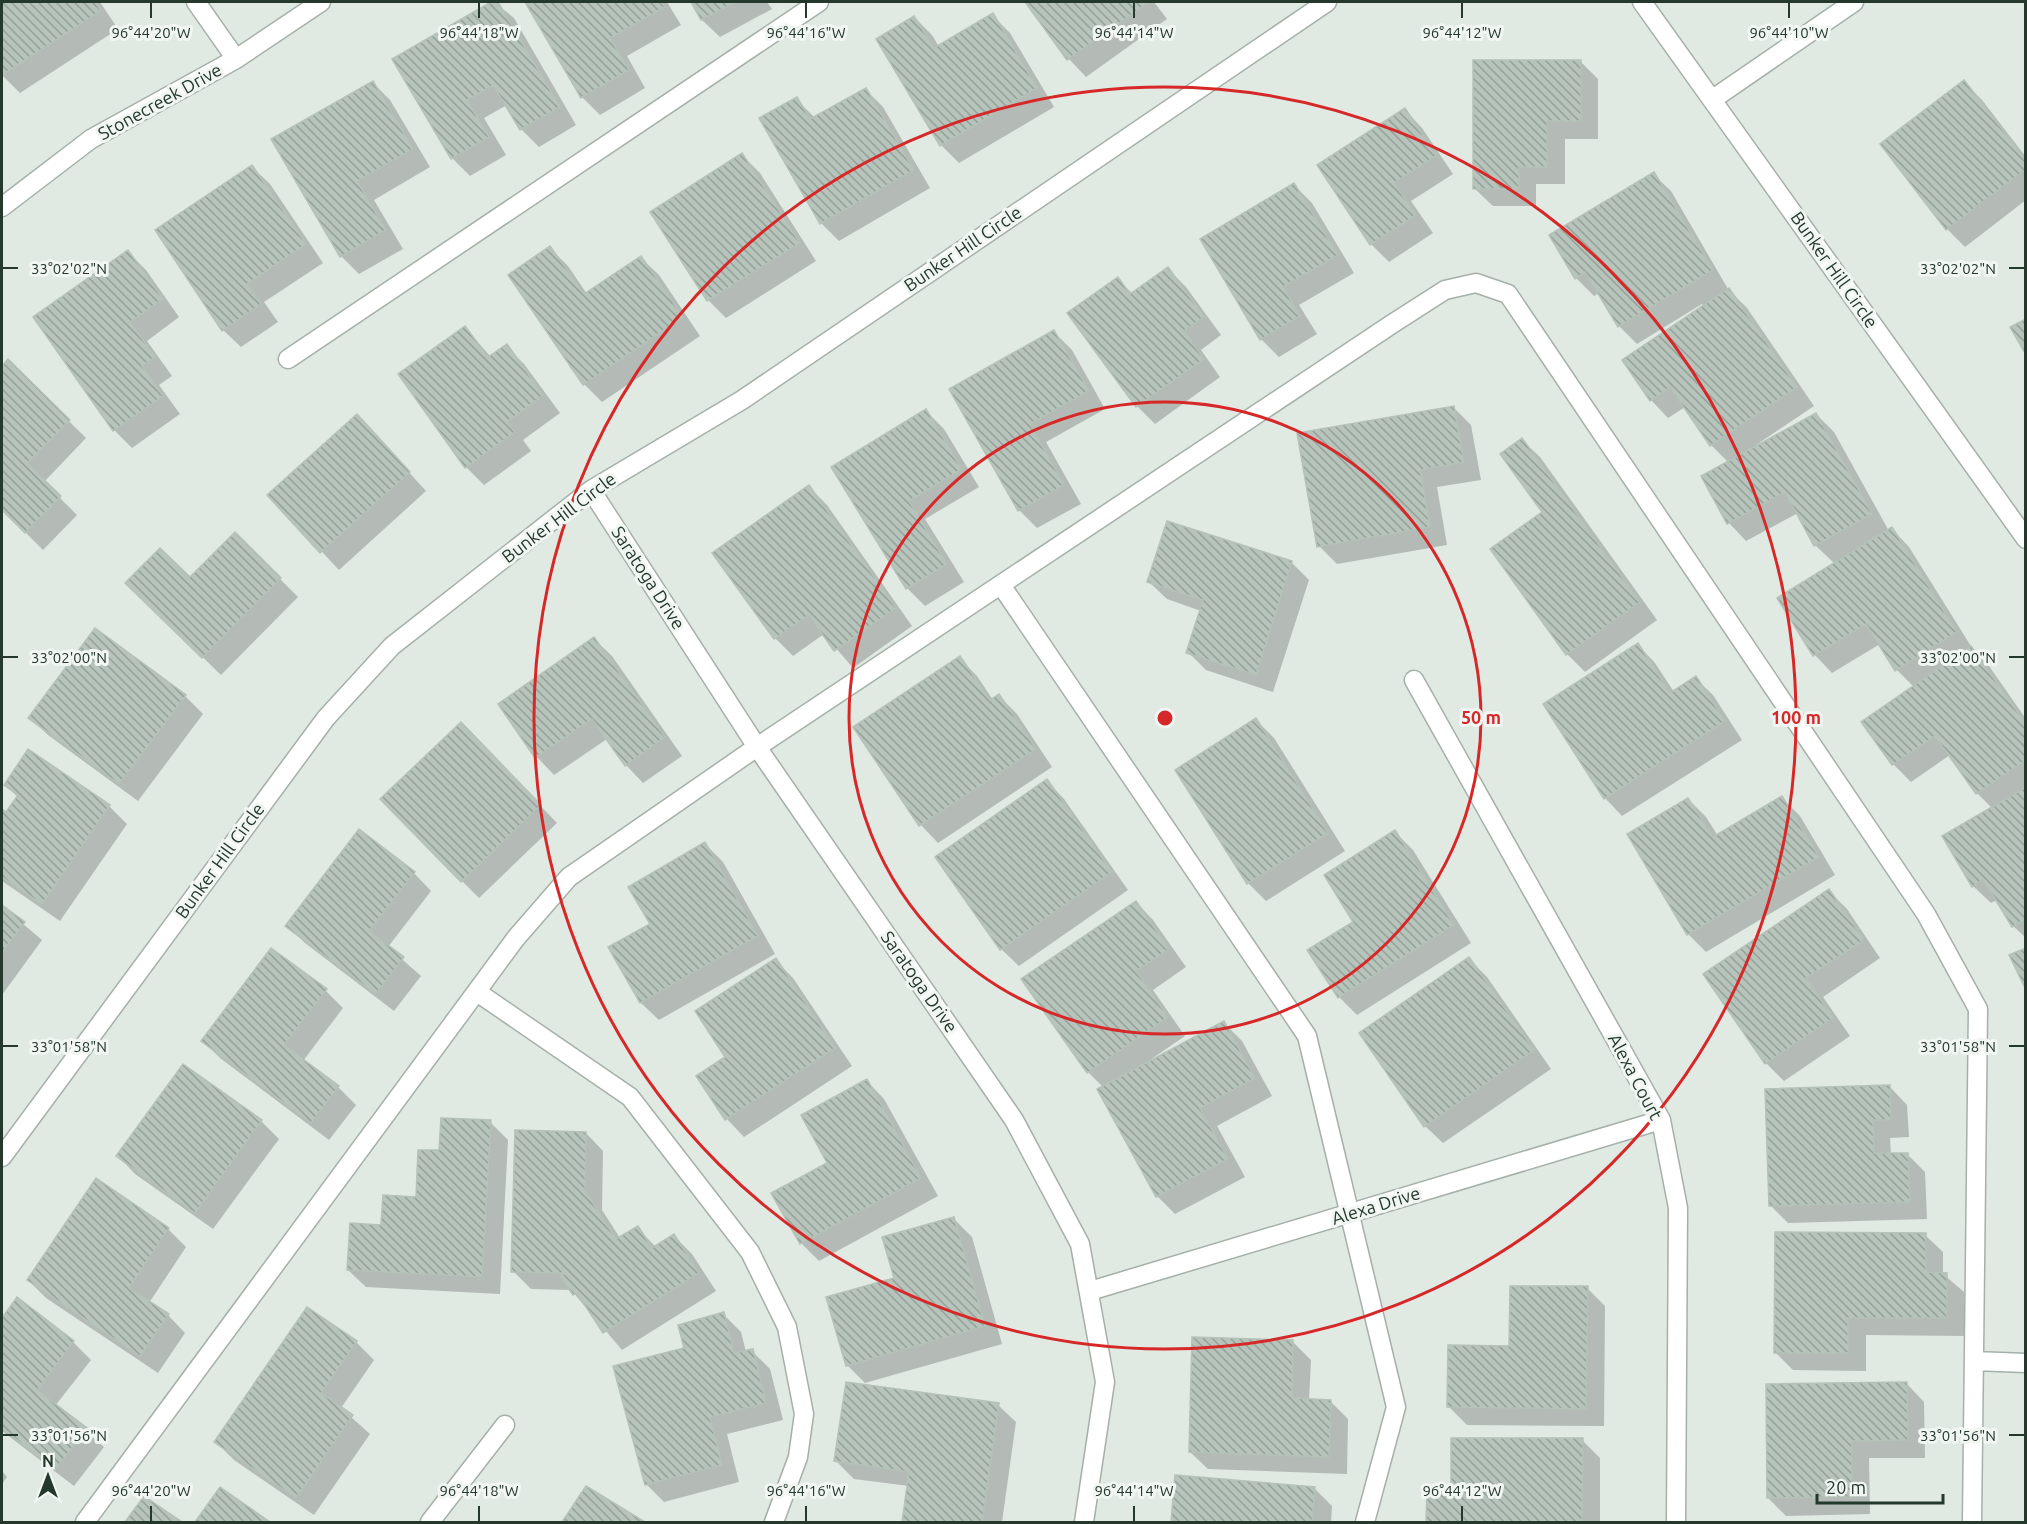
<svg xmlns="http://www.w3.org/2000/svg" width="2027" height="1524" font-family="Ubuntu,sans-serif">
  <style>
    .shadow { fill: #0003 }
    .building { fill: url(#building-back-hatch); stroke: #b4c2b7; stroke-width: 1.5 }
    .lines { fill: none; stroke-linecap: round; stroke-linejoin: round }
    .service-casing { stroke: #a5b0a8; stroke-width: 21 }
    .minor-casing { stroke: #a5b0a8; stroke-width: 21 }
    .service { stroke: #fff; stroke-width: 18 }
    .minor { stroke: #fff; stroke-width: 18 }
    .ticks { fill: none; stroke: #24382b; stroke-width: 2 }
    .ring { fill: none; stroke: #d62828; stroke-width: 3 }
    .labels { text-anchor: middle; stroke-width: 6; stroke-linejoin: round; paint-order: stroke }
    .street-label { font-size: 18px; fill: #24382b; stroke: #f1f6f2 }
    .ticks-label { font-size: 15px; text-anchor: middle; fill: #24382b; stroke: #f1f6f2; stroke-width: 6; stroke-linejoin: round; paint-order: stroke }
    .centre { fill: #d62828; stroke: #f1f6f2; stroke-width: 3 }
    .ring-label { font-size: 18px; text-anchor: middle; font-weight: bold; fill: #d62828; stroke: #f1f6f2; stroke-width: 6; stroke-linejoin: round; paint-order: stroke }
  </style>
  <defs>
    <pattern id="building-back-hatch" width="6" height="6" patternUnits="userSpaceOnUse" patternTransform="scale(1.5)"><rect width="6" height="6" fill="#b7c4bb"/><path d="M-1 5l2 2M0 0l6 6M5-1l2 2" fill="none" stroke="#95a098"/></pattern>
  </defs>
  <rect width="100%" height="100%" fill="#e1e9e3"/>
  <path class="shadow" d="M2,2h98l18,27 -98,64 -18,-18z
    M494,2l20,16 62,107 -37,22 -18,-18 -14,-24 -23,13 22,37 -36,21 -18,-18 -58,-99z
    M527,2h140l14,23 -54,31 18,32 -45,27 -18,-18z
    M693,2h74l5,7 -52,28 -18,-17z
    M1026,2h128l13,17 -81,58 -17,-18z
    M992,15l18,18 44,74 -95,56 -18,-18 -27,-128 18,18 7,12z
    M1580,61l18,18v60h-33v45h-29v22h-43l-18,-17z
    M372,82l18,18 40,67 -56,33 29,49 -44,25 -18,-18z
    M1964,82l18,18 44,57v43l-61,47 -18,-18z
    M865,89l18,18 47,81 -91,53 -18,-18 -25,-124 19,19z
    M1405,110l17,18 31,46 -42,27 22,32 -44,29 -18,-18z
    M742,155l18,18 56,88 -90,57 -18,-18z
    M252,167l18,17 53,79 -59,39 14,20 -37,25 -18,-17z
    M1653,174l18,17 57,98 19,19 67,98 -58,39 1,2 59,-33 18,18 55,99 3,-2 17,18 65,104 15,15 37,53v219l-13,-12 -16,-26 -6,3 -18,-17 19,-78 -15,-15 -27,-38 -39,27 -18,-18 -30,-42 51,-35 -17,-17 -17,-26 -48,29 -17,-18 -35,-56 55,-35 -20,-19 -17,-32 -52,28 -17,-18 -1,-61 -17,-17 -26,-38 -17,11 -17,-18 53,-93 -2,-3 -65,40 -18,-18 -20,-33 -5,3 -18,-18z
    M1294,185l18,18 42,70 -55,32 18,29 -38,23 -18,-18z
    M550,248l18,18 19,28 54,-36 18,17 41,61 -98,66 -18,-18 -74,-108z
    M128,252l18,18 33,47 -32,24 25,35 -13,9 21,29 -48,34 -18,-18z
    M1168,269l18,18 35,48 -20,15 19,27 -65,47 -18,-18 -20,-127 16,15z
    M465,328l26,29 15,-11 18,18 36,49 -37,27 8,11 -47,34 -18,-18z
    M1054,332l18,18 33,59 -59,33 35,62 -44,24 -18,-18 -67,-121z
    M8,361l78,77 -42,44 33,33 -34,35 -41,-41v-141z
    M1453,407l18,18 10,55 -44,7 10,58 -110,19 -18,-18z
    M926,411l18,18 35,58 -54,32 39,63 -39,24 -18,-18 -74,-120z
    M374,434l52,57 -87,79 -70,-75z
    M1522,440l18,17 117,163 -72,52 -18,-18 -23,-142z
    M809,487l18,18 85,121 -59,42 -29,-34 -31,22 -18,-18 -60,-84z
    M235,534l63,63 -77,78 -76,-74 45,-22z
    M1291,562l18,18 -36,112 -67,-22 -18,-18 13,-41 -34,-12 -18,-17z
    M594,639l18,17 70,100 -39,27 -17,-18 -19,-26 -53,36 -17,-18 -37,-53z
    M1638,645l17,18 19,29 21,-14 18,17 29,45 -120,76 -17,-18z
    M959,658l18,18 16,24 6,-4 18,18 35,53 -114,76 -17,-18 -66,-98z
    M185,696l18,18 -65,87 -90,-66 -18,-17z
    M1256,720l18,18 71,113 -79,50 -18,-18z
    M479,742l78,81 -78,75 -17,-17z
    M1047,781l17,18 64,91 -109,76 -18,-17z
    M5,785l104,21 18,18 -67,97 -58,-40v-71l4,4 12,-17z
    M1782,798l18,18 35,59 -129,77 -18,-18v-135l18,18 12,19z
    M1395,832l18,18 58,93 -114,72 -18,-18 17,-75z
    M705,844l18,18 52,92 -116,66 -18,-17 -31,-55 42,-24z
    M414,873l17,18 -43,56 33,29 -27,35 -89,-68 -18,-17z
    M1829,891l18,18 33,49 -57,39 27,39 -66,45 -18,-18 -61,-89z
    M1136,902l17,18 33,47 -33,23 32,46 -35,24 2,1 72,-38 18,18 30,55 -55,30 28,51 -70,37 -18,-18 -58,-107 4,-2 -15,-15 -64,-93z
    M2,906l40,34 -40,55z
    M1469,959l18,18 64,92 -108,74 -18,-17z
    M775,960l18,18 59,88 -108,71 -17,-18 -29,-42 29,-19z
    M326,991l17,17 -40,53 35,26 18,18 -27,35 -109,-82 -18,-18z
    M867,1081l17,18 54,97 -119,65 -18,-18 28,-79z
    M1890,1087l17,18 2,32 -19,1 1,16h16l18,18 2,47 -139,4 -18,-18z
    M261,1121l18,18 -66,90 -78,-55 -17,-18z
    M490,1122l18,18 -8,154 -134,-7 -18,-17 34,-44 35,-28 23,-46z
    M586,1133l17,18 -1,59 18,28 17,-10 19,19 18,-11 18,18 24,37 -94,59 -51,-60 -40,-1 -18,-18z
    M96,1181l72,48 18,18 -37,56 19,12 17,18 -27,40 -112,-75 -18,-18z
    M954,1219l18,18 30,107 -137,39 -18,-18z
    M1925,1235l18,17v22l21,18v44l-98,-1v36l-73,-1 -18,-18z
    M1587,1288l18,18 -1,120 -137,-1 -18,-18 62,-60z
    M17,1300l56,42 18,18 -36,46 49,41 -30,39 -72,-55v-111z
    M308,1309l48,33 18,18 -33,48 29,26 -56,81 -80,-55 -18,-18z
    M723,1314l18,18 5,20 6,-1 18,18 13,51 -56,14 12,48 -75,20 -18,-18 40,-135z
    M1293,1342l18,18 -2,40 21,1 18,18 -1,55 -139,-5 -18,-17z
    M1907,1384l17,18 1,56h-56l1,56 -84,2 -18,-18z
    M998,1405l18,17 -14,100h-98l5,-36 -55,-7 -18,-18z
    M1582,1440l18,18v64h-172v-29h25z
    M2,1471l5,6 -5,7z
    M1177,1476l137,12 18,18 -1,16h-158z
    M586,1488l56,34h-78z
    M220,1489l47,33h-70z
    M145,1498l34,24h-52z"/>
  <path class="building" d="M2,2h93l6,9 -99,64z
    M491,2h7l62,105 -40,23 -27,-45 -26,15 22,37 -38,22 -59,-100z
    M525,2h136l4,5 -55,31 19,32 -48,28z
    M691,2h45l-35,18z
    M1025,2h124l-82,58z
    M993,13l44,75 -97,58 -64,-107 38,-23 20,32z
    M1473,60h108v61h-34v46h-28v22h-46z
    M1964,80l62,80v9l-80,61 -66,-86z
    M373,81l40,68 -56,32 29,49 -46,27 -69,-118z
    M866,88l48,82 -94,54 -61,-106 38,-21 13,22z
    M1405,108l31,48 -42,27 22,32 -46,30 -53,-80z
    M742,153l58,90 -93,58 -57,-89z
    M252,165l54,79 -59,40 14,20 -39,27 -67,-101z
    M1654,172l59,98 -95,57 -33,-55 -10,7 -26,-44z
    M1294,183l44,72 -55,32 17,29 -40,24 -60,-101z
    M550,246l34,48 57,-38 42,61 -100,68 -75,-110z
    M128,250l35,49 -33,23 25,35 -13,9 21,30 -50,35 -80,-114z
    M1168,267l36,50 -20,14 20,28 -68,48 -69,-94 51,-36 12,17z
    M1729,288l68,99 -87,59 -40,-59 -20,14 -28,-41z
    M2026,319v36l-16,-28z
    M465,326l23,31 19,-13 36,51 -36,27 8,10 -50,36 -67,-94z
    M1054,330l35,61 -59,33 34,61 -46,26 -69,-122z
    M8,359l62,61 -43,43 34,33 -36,37 -23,-23v-144z
    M1454,406l10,56 -44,8 10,57 -113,20 -20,-114z
    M926,409l36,60 -53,32 38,63 -41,25 -75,-122z
    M1816,413l56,101 -58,32 -29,-54 -58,32 -26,-48z
    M357,414l53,58 -90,81 -53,-58z
    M1522,438l118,164 -74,53 -76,-106 52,-37 -42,-58z
    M809,485l87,123 -62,43 -25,-36 -35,24 -62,-86z
    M1167,521l125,40 -36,114 -70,-22 17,-53 -56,-18z
    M1892,527l65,105 -62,39 -29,-47 -53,32 -36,-58z
    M235,532l46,46 -79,80 -77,-75 35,-35 30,29z
    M95,628l91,67 -67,89 -91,-66z
    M594,637l71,100 -40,29 -33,-47 -57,39 -37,-54z
    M1638,643l32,50 26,-17 29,45 -121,78 -61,-95z
    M1971,646l55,78v36l-50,34 -41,-58 -43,29 -31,-43z
    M960,656l30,44 9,-6 37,55 -117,77 -66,-99z
    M1256,718l72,115 -81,51 -72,-114z
    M461,722l80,83 -80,77 -81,-83z
    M28,749l82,56 -68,99 -40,-27v-68l4,3 12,-17 -14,-10z
    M1047,779l65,93 -112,78 -65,-93z
    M2026,787v132l-14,8 -29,-48 -11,8 -30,-51z
    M1782,796l37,61 -132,78 -60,-101 61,-36 25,39z
    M359,829l56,43 -46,59 35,26 -28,37 -91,-68z
    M1395,830l59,95 -116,73 -31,-48 46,-28 -29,-47z
    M705,842l53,94 -118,67 -32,-56 42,-23 -22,-37z
    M1829,889l35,51 -58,38 27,40 -68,46 -62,-90z
    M1136,901l33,48 -33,22 32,46 -81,56 -66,-94z
    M2,905l23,17 -23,31z
    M271,948l56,41 -43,56 55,41 -28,37 -110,-82z
    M2026,948v42l-17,-35z
    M1469,957l65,93 -110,77 -65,-94z
    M776,958l59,90 -110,72 -29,-44 29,-19 -30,-46z
    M1224,1021l31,57 -55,30 28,51 -72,38 -59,-108z
    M183,1064l79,56 -67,93 -79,-57z
    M867,1079l54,99 -121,66 -29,-51 56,-30 -26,-48z
    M1890,1085l1,35h-18l1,33h34l2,49 -141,4 -4,-117z
    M441,1118l50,2 -9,157 -135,-7 3,-47 31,2 2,-30 33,2 2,-47h21z
    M515,1130l71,2 -1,59 31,48 22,-13 14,22 22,-14 25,39 -96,60 -26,-40 -4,2 -13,-19 6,-3 -55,-1z
    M96,1178l73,50 -40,60 40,26 -29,42 -113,-76z
    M954,1217l31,109 -139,40 -20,-69 68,-19 -12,-41z
    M1775,1232l151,1v39l21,1v45h-99v35h-74z
    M1510,1286h78l-2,123 -139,-2 1,-62 61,1z
    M17,1297l57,44 -37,49 50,38 -32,42 -53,-42v-110z
    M307,1307l50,34 -36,52 32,22 -57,83 -82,-56z
    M724,1312l10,41 19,-4 13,54 -56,14 12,48 -77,20 -32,-119 71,-18 -6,-23z
    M1192,1337l101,3 -1,58 39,2 -2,57 -140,-5z
    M846,1382l153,21 -17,119h-80l7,-50 -75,-11z
    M1907,1382l1,58 -56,1v56l-85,1 -1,-114z
    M1451,1438h132l-1,84h-156l1,-31h24z
    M1175,1475l140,12 -3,35h-141z
    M586,1486l59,36h-83z
    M220,1487l50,35h-75z
    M144,1496l38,26h-57z"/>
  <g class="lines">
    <g class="service-casing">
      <path id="service" d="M288,359l531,-357
        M1001,585l306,451 89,371 -31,115
        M477,992l153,105 120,155 37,75 17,87 -6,43 -24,65
        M1974,1361l52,2
        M85,1522l431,-584 53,-61 188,-130 635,-423 53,-34 31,-7 32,11 418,620 52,95 -6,513"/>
    </g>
    <g class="minor-casing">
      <path id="minor" d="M196,2l40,57
        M1642,2l384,537
        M1713,99l141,-97
        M2,207l89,-68 145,-80 85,-57
        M591,490l166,257 257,373 66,124 25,138 -21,140
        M1414,680l247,440 17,88 -2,314
        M2,1157l324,-439 66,-72 199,-156 151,-90 585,-398
        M1090,1291l571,-171
        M430,1522l75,-97"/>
    </g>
    <use href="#service" class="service"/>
    <use href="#minor" class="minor"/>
  </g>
  <path class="ticks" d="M151,3v15M479,3v15M806,3v15M1134,3v15M1462,3v15M1789,3v15M3,268h15M2009,268h15M3,657h15M2009,657h15M3,1046h15M2009,1046h15M3,1435h15M2009,1435h15M151,1506v15M479,1506v15M806,1506v15M1134,1506v15M1462,1506v15"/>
  <g class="ring">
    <circle cx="1165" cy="718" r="316"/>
    <circle cx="1165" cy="718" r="631"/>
  </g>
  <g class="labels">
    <g class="street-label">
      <text transform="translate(160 102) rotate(-29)" y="6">Stonecreek Drive</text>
      <text transform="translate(963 249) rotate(-34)" y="6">Bunker Hill Circle</text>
      <text transform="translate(1834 270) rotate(55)" y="6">Bunker Hill Circle</text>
      <text transform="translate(559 518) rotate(-37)" y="6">Bunker Hill Circle</text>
      <text transform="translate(648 578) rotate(57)" y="6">Saratoga Drive</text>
      <text transform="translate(220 861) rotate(-54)" y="6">Bunker Hill Circle</text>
      <text transform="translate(919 982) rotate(55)" y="6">Saratoga Drive</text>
      <text transform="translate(1635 1077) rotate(62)" y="6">Alexa Court</text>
      <text transform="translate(1376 1206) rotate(-17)" y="6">Alexa Drive</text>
    </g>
  </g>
  <g class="ticks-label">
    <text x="151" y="38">96°44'20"W</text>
    <text x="479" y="38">96°44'18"W</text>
    <text x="806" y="38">96°44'16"W</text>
    <text x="1134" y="38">96°44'14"W</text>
    <text x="1462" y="38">96°44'12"W</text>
    <text x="1789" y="38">96°44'10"W</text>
    <text x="69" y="274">33°02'02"N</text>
    <text x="1958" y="274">33°02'02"N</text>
    <text x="69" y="663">33°02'00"N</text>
    <text x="1958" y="663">33°02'00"N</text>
    <text x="69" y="1052">33°01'58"N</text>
    <text x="1958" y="1052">33°01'58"N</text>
    <text x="69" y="1441">33°01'56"N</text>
    <text x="1958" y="1441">33°01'56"N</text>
    <text x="151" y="1496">96°44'20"W</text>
    <text x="479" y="1496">96°44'18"W</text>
    <text x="806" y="1496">96°44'16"W</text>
    <text x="1134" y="1496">96°44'14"W</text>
    <text x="1462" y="1496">96°44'12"W</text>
  </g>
  <circle cx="1165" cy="718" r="9" class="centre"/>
  <g class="ring-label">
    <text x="1481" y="724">50 m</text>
    <text x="1796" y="724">100 m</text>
  </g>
  <rect width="2027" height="1524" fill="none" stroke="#24382b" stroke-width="6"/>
  <g transform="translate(48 1476)" stroke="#f1f6f2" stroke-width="4.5" paint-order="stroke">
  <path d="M0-4.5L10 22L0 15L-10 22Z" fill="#24382b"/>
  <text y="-9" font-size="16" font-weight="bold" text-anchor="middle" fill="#24382b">N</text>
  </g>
  <path d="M1817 1494v9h126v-9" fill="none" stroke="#24382b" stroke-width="3"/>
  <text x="1826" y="1494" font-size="18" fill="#24382b" stroke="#f1f6f2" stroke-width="4.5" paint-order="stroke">20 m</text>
</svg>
